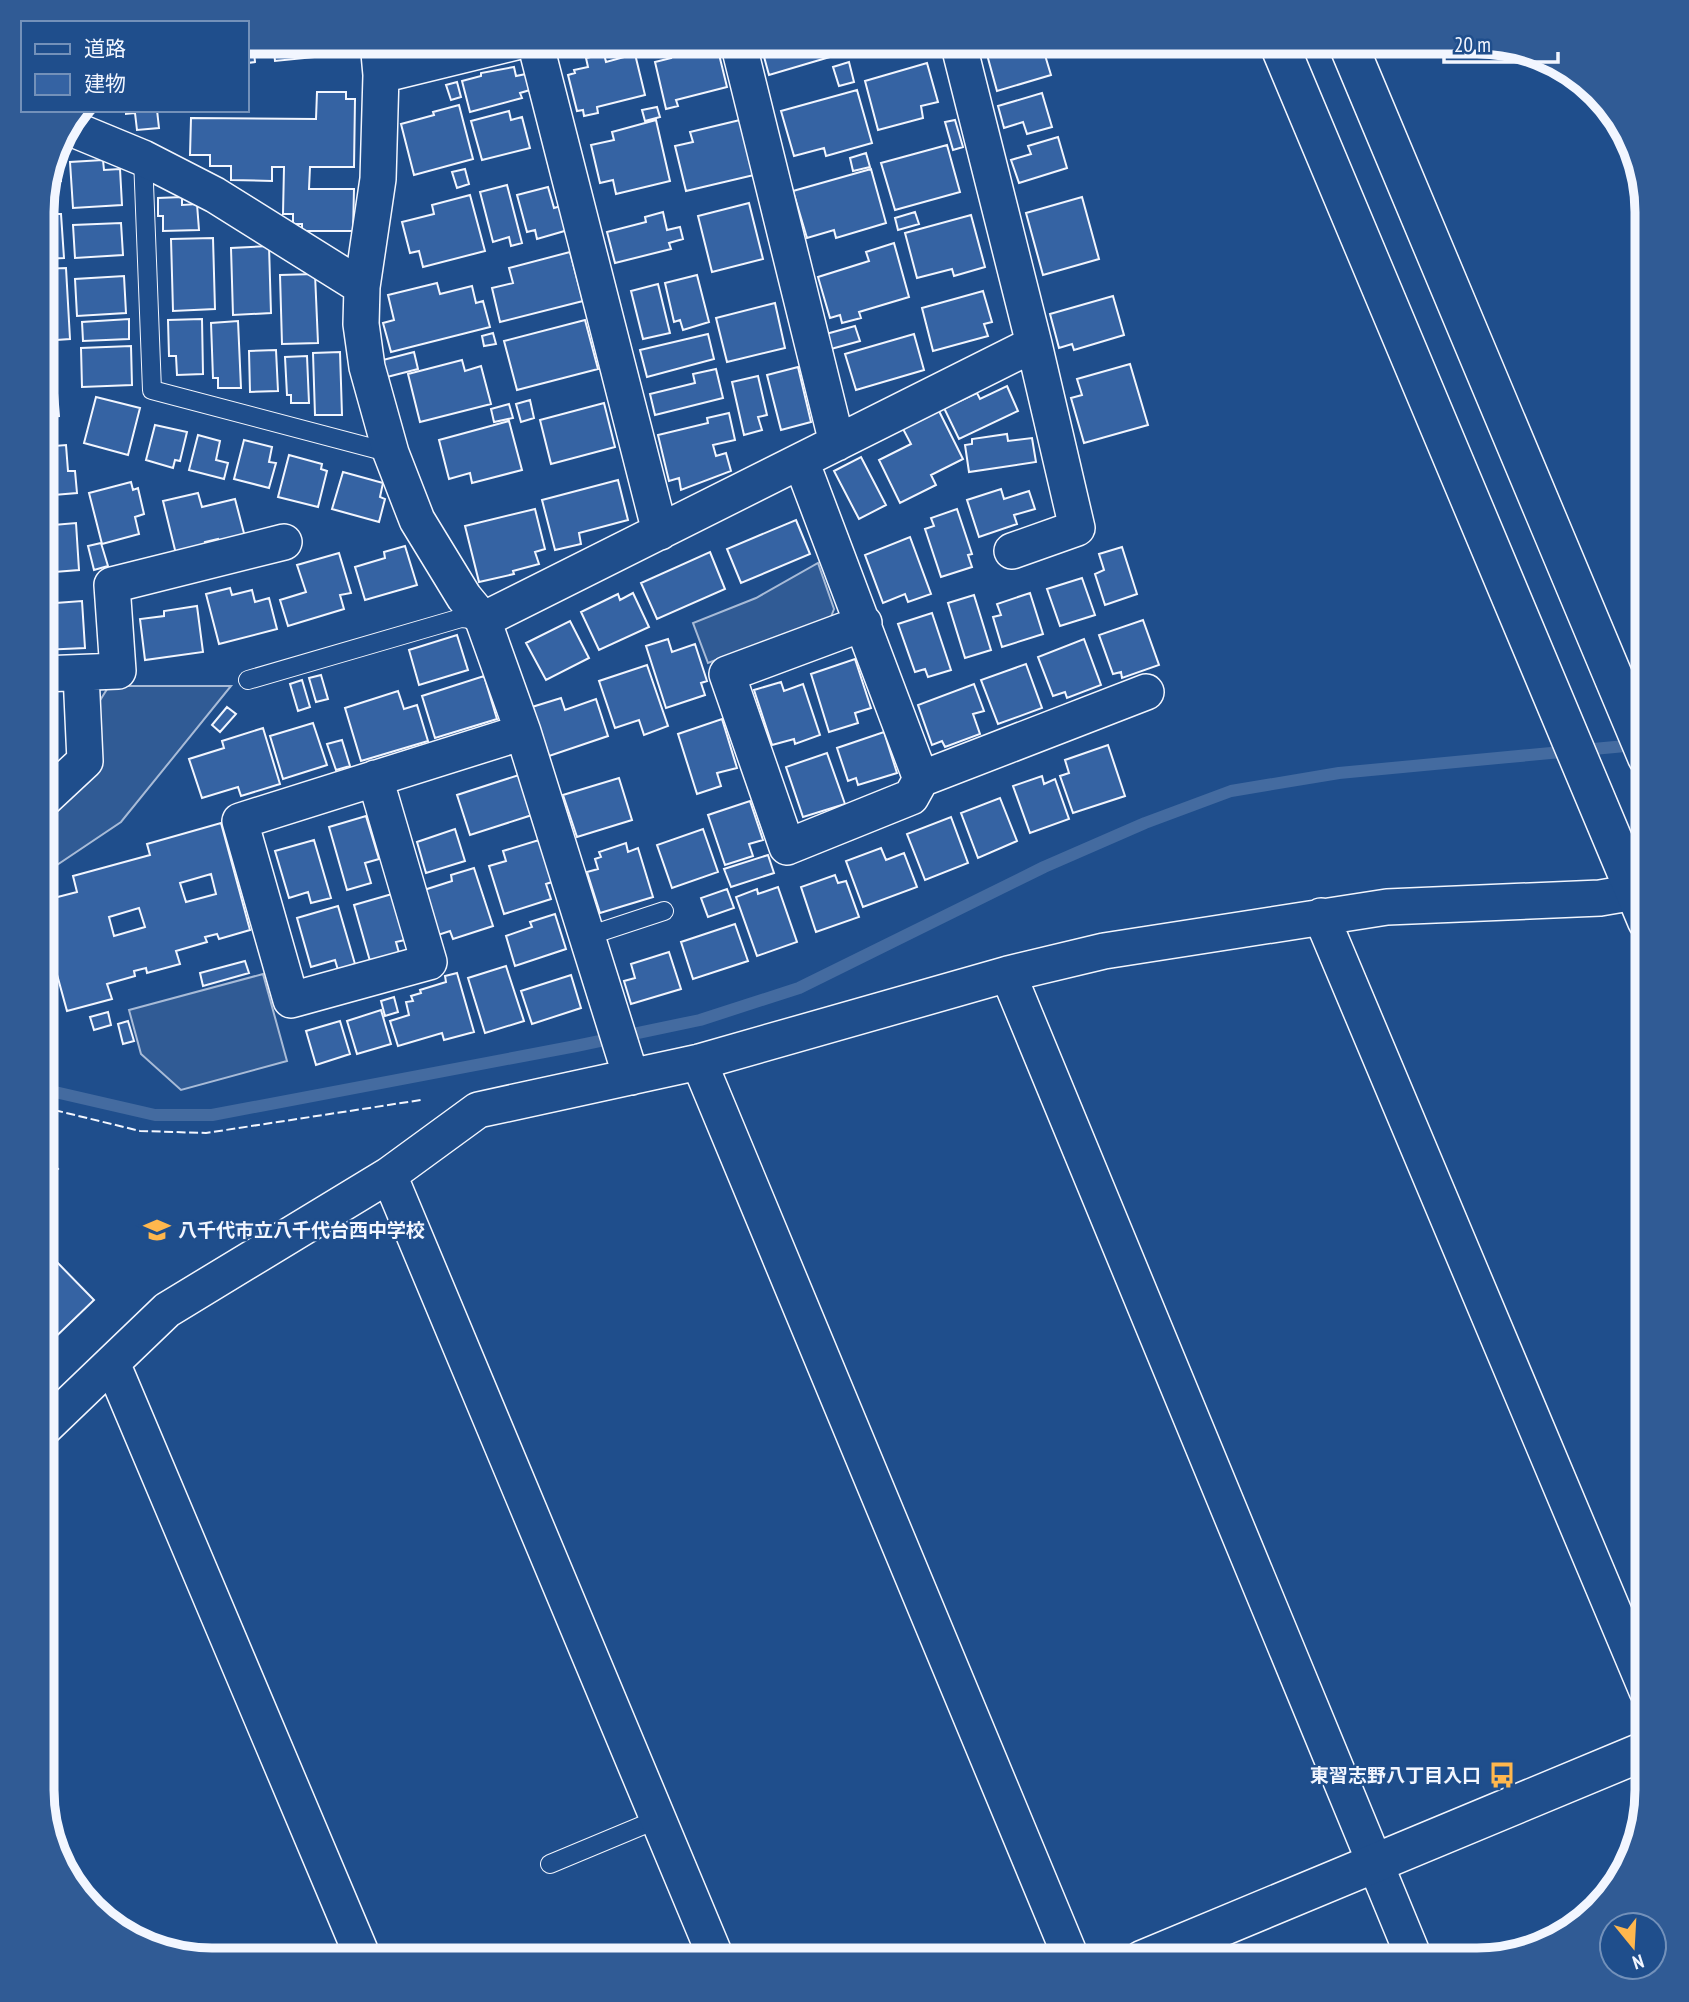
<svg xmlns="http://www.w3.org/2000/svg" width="1689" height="2002" font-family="'PT Sans Narrow','Noto Sans JP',sans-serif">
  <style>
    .built { fill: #305b95; stroke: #a8bbd7; stroke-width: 2 }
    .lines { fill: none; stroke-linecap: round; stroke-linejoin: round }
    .stream { stroke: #446ba0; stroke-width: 12 }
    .building { fill: #3563a3; stroke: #f2f6ff; stroke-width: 2; fill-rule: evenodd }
    .service-casing { stroke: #f2f6ff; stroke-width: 20 }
    .minor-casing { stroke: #f2f6ff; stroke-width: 38 }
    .tertiary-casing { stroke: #f2f6ff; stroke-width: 41 }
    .service { stroke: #1f4e8c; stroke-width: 18 }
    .minor { stroke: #1f4e8c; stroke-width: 35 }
    .tertiary { stroke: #1f4e8c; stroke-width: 38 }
    .fence { stroke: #f2f6ff; stroke-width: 2; stroke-dasharray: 9 3.5; stroke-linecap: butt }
    .labels { text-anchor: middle; stroke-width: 5; stroke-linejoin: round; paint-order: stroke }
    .poi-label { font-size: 19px; font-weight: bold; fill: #f2f6ff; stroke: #1f4e8c; text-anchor: start }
    .rim { fill: none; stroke: #f2f6ff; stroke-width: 9 }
  </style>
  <rect width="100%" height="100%" fill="#1f4e8c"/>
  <path class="built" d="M818,563l16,46 -3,8 -123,46 -15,-40 63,-25z
    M109,686h122l-110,136 -67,45 -12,11v-61l52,-107z
    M263,974l24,87 -106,29 -40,-36 -12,-44z"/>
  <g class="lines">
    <path class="stream" d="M42,1089l113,26h57l364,-69 124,-26 99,-32 245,-121 101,-44 86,-32 108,-18 297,-28"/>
  </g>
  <path class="building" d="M247,42h6l2,20 -8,1z
    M273,42h80l1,11 -79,8z
    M709,42h7l11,45 -51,13 2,6 -12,3 -11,-47 16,-4 -2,-6z
    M760,42h87l3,9 -81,24z
    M1004,42h37l10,33 -54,16 -11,-40 19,-5z
    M604,54l2,8 29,-8 10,41 -48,12 1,6 -14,3 -1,-6 -6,1 -9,-36 7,-2 -1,-3 14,-3 -2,-9z
    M849,62l5,20 -15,4 -6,-19z
    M927,63l11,39 -17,4 2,12 -45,12 -13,-49z
    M514,67l2,9 10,-2 4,16 -10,3 2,5 -52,14 -8,-31 19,-5v-3z
    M457,82l4,15 -10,3 -5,-15z
    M857,90l15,53 -46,13 -2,-8 -30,8 -13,-45z
    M317,92h29v7h9l-1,68h-44l-1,22h45l-1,42h-51v-7h-9v-10h-10l1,-47h-12v14l-41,-1v-14h-21v-11h-20l1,-37 125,1z
    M1042,93l10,34 -25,7 -4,-12 -19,6 -6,-22z
    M459,105l14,54 -59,16 -13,-51 33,-9 -1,-3z
    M657,107l3,10 -15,4 -3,-11z
    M126,110h31l2,18 -22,2 -2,-17 -9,1z
    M509,111l2,9 11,-3 8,31 -48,12 -11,-39z
    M656,120l14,61 -54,13 -3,-14 -13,3 -9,-38 23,-5 -2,-8z
    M740,120l14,55 -68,16 -11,-45 18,-4 -3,-10z
    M955,120l8,27 -10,3 -8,-28z
    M1058,137l9,31 -48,15 -8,-23 20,-6 -3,-8z
    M58,143l3,38 -14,1z
    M947,145l13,47 -65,18 -14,-47z
    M866,153l4,14 -17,4 -3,-13z
    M103,160l1,10 16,-1 2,36 -49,3 -3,-46z
    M465,169l4,15 -12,4 -5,-16z
    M871,169l15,54 -50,15 -2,-8 -27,8 -14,-47z
    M507,185l15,58 -11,3 -2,-9 -16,5 -13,-50z
    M548,187l6,21 7,-2 7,24 -31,9 -2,-9 -8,2 -10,-37z
    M470,195l15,56 -62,16 -4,-16 -9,2 -8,-31 32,-8 -2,-9z
    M182,197v8l15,-1 2,26 -36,1v-15h-5v-18z
    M1082,197l17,62 -56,16 -17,-62z
    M749,203l14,56 -51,13 -14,-56z
    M49,209l1,5h11l3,44 -22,1v-49z
    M663,212l4,18 13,-3 3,12 -14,4 2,6 -56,14 -8,-31 39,-10 -1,-5z
    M915,212l4,12 -21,6 -3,-12z
    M971,215l14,52 -31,9 -2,-7 -35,9 -12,-45z
    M121,223l2,32 -48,3 -2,-33z
    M213,238l2,71 -42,2 -2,-72z
    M894,243l15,54 -50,15 2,6 -19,5 -2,-8 -10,3 -12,-41 51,-16 -3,-9z
    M269,246l2,67 -38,2 -2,-67z
    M570,252l13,49 -83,21 -8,-34 21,-5 -4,-15z
    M66,268l4,71 -28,2v-72z
    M315,274l3,69 -36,1 -2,-69z
    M697,275l12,47 -26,8 -3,-10 -6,2 -9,-39z
    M124,276l2,37 -49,3 -2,-37z
    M437,283l3,11 32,-8 4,17 7,-2 7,26 -99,25 -8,-29 11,-3 -6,-25z
    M658,284l12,49 -27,6 -12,-48z
    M983,291l9,31 -8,2 4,12 -55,15 -11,-43z
    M1113,296l11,39 -50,15 -2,-6 -13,4 -9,-34z
    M775,303l10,45 -58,14 -11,-44z
    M129,319v20l-46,2 -1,-19z
    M202,319l1,55 -26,1 -1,-19h-7l-1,-36z
    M585,320l13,49 -81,21 -13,-49z
    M238,321l3,67h-23v-10h-5l-2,-55z
    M855,326l5,15 -29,8 -5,-15z
    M493,333l3,11 -12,2 -2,-10z
    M708,334l6,25 -67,18 -7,-27z
    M914,334l10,36 -68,20 -11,-36z
    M131,346l1,39 -50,2 -1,-39z
    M276,350l2,41 -28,1 -1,-41z
    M340,352l2,63h-27l-2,-62z
    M414,352l4,17 -31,8 -4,-17z
    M307,356l2,47h-18v-8h-4l-2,-38z
    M462,360l3,11 16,-5 10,38 -71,18 -12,-48z
    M1130,364l18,61 -64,18 -13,-45 11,-3 -5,-16z
    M798,367l13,55 -30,8 -14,-55z
    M716,369l7,29 -68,17 -5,-21 45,-11 -2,-9z
    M55,370l4,46 -17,2v-47z
    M758,376l9,39 -9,2 4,13 -18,5 -12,-53z
    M1007,386l11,25 -59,28 -15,-31 33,-15 3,6z
    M96,397l44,11 -12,47 -44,-12z
    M530,400l4,18 -13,4 -5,-18z
    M604,403l11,44 -64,17 -11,-44z
    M509,404l4,14 -19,4 -3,-13z
    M938,409l25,50 -32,16 5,10 -36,18 -21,-43 32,-16 -9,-17z
    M729,413l6,27 -22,5 3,11 10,-3 5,18 -50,19 -2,-12 -10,3 -11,-46 50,-12 -1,-5z
    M509,421l13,49 -50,13 -2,-10 -21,6 -10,-39z
    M155,425l32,7 -7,29 -5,-1 -2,8 -27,-8z
    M1007,434l1,7 24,-3 4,24 -67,10 -4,-27 7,-1v-5z
    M198,435l22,6 -4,19 12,3 -4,16 -35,-9z
    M244,440l28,7 -3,15 7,1 -7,25 -35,-9z
    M66,445l2,26h7l2,22 -35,3v-49z
    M289,455l33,9 -1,5 6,2 -9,36 -40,-10z
    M861,457l25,48 -27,14 -25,-48z
    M343,472l40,11 -3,14 5,2 -6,23 -47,-13z
    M618,480l10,40 -49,13 2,11 -26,6 -13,-50z
    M131,482l2,8 5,-2 6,26 -9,3 4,17 -37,10 -13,-51z
    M1001,489l3,10 25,-8 6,18 -21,6 3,9 -38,13 -12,-37z
    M198,493l4,14 33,-8 10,38 -26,7 -1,-5 -13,3 1,4 -30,8 -13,-53z
    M535,509l10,40 -10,3 4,12 -26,7 1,3 -35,8 -14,-56z
    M957,509l15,45 -4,1 4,12 -31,10 -16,-48 9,-3 -3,-8z
    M796,520l14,34 -69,29 -14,-34z
    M76,523l3,47 -37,3v-47z
    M910,537l21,57 -23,8 -3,-8 -22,9 -18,-48z
    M101,543l7,23 -14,4 -6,-24z
    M405,546l12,39 -52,15 -10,-33 30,-9 -1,-6z
    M1122,547l15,47 -32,11 -10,-31 9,-4 -5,-16z
    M710,552l15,37 -68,30 -16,-36z
    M339,553l12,40 -11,2 4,14 -56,17 -8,-26 26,-8 -9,-27z
    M1082,578l13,37 -35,11 -13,-37z
    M230,588l2,7 20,-5 3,12 14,-4 8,31 -58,15 -13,-50z
    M633,593l16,34 -50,23 -18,-38 37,-18 2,6z
    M1030,593l13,41 -41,13 -9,-30 8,-2 -4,-11z
    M974,595l17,55 -26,8 -17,-55z
    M82,601l3,47 -43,2v-46z
    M197,606l6,46 -58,8 -5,-41 24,-3v-5z
    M932,613l19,57 -23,7 -3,-8 -10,3 -17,-48z
    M1143,620l16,45 -37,13 -1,-6 -8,2 -14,-39z
    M570,621l19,37 -43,22 -20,-37z
    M457,635l11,35 -49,15 -10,-35z
    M668,639l4,13 23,-8 12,37 -6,2 4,12 -39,13 -20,-62z
    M1084,639l17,46 -34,13 -2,-6 -12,4 -15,-39z
    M855,659l16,49 -16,5 3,10 -29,9 -18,-58z
    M1026,664l16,44 -44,16 -17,-44z
    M647,665l21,61 -24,9 -5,-15 -24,8 -16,-47z
    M321,675l7,24 -12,3 -7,-24z
    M484,676l13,43 -62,19 -13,-42z
    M302,680l8,27 -12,4 -8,-27z
    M781,682l3,9 19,-7 17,51 -25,9 -1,-5 -22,6 -18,-55z
    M974,684l10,27 -11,3 7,20 -35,13 -3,-6 -10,4 -14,-40z
    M398,691l6,18 13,-4 11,36 -67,20 -16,-53z
    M561,698l4,12 31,-11 12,37 -59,20 -17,-49z
    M227,707l9,7 -16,18 -8,-7z
    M722,719l15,49 -20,5 4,13 -24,8 -19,-60z
    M42,720l15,1v38h-7v8h-8z
    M313,723l14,42 -44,14 -13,-43z
    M263,728l17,56 -39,12 -3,-9 -36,11 -13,-39 35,-11 -2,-7z
    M884,732l13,41 -39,12 -2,-7 -8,3 -11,-33z
    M342,740l8,26 -14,4 -9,-26z
    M1108,745l17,51 -52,17 -13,-37 9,-3 -4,-13z
    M827,753l18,51 -42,13 -17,-50z
    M519,775l13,40 -62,20 -13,-40z
    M1042,776l2,8 11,-5 14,40 -39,14 -17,-47z
    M619,778l13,42 -55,17 -14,-42z
    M1000,798l17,43 -39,17 -17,-45z
    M750,801l13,39 -14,4 4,12 -28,9 -17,-50z
    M366,816l13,43 -14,4 6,20 -24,7 -18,-63z
    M951,817l17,46 -43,17 -18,-46z
    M221,823l29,107 -31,9 -2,-5 -12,3 2,5 -31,9 4,13 -33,9 -1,-5 -12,3 1,5 -28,8 5,15 -45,12 -25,-91v-19l35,-9 -4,-16 77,-21 -3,-11zM211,874l5,20 -30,8 -6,-19zM139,908l6,19 -31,9 -5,-19z
    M455,829l10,32 -39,12 -9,-31z
    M703,829l15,43 -46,16 -15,-43z
    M314,840l17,58 -20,5 -3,-11 -19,6 -14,-47z
    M539,840l13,42 -6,2 5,15 -47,15 -15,-48 17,-5 -3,-10z
    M626,843l2,9 10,-4 15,49 -53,16 -13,-41 11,-3 -3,-10 6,-2 -2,-5z
    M881,848l5,12 18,-7 13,34 -54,20 -17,-46z
    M768,855l6,18 -43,14 -7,-18z
    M474,868l19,58 -40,13 -3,-8 -12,4 -14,-45 28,-9 -1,-6z
    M835,875l3,8 8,-2 13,36 -43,15 -15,-45z
    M778,887l19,55 -40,14 -21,-59 21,-8 1,5z
    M727,889l7,19 -26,9 -7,-19z
    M392,894l13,46 -9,2 3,11 -29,8 -16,-56z
    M338,906l17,58 -17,6 -3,-10 -24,7 -14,-49z
    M555,914l11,35 -51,17 -9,-30 26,-9 -2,-5z
    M735,924l13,37 -55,18 -12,-37z
    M669,952l12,37 -50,15 -7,-23 11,-3 -4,-14z
    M245,961l4,12 -46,13 -3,-13z
    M506,966l18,55 -39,12 -17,-55z
    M457,973l17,59 -30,8 -2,-7 -44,13 -8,-25 19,-6 -3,-13 7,-1 -2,-5 10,-3 -1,-3 26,-8 -1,-6z
    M571,975l10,33 -49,16 -11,-33z
    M394,997l4,15 -13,4 -4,-15z
    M381,1010l10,34 -34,10 -10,-33z
    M108,1012l3,13 -17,5 -4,-13z
    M128,1021l6,20 -11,3 -5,-20z
    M340,1021l10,33 -34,11 -10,-34z
    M42,1153l16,16 -5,4 3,2 -14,13z
    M50,1255l44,45 -52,50v-87z"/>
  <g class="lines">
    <g class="service-casing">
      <path id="service" d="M143,158l9,232 239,63
        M248,680l213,-62 22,2
        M588,936l76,-25
        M550,1864l108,-45"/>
    </g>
    <g class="minor-casing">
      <path id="minor" d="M378,42l3,33 -3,104 -16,108 -1,37 6,43 24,86 26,67 47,77 19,23 40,112 108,345
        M535,42l125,490
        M738,42l99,401
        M958,42l76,302 43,184 -65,23
        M381,75l135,-33
        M68,127l75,31 72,37 147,92
        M801,461l120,318
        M483,620l551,-276
        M864,623l-137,51 60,173 124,-50 10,-18 225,-87
        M42,674l76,-3 -6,-86 172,-43
        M375,778l54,184 -138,38 -51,-179 283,-89
        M42,801l43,-40 -4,-87
        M1321,916l326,775
        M1008,974l407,986
        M699,1062l373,898
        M389,1175l328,785
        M112,1363l252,597
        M42,1430l125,-120 222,-135 89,-65 221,-48 309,-88 96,-23 283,-44 213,-9 35,-6 12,-5"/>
    </g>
    <g class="tertiary-casing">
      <path id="tertiary" d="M1278,42l369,879
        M1347,42l300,715
        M1142,1960l505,-210"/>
    </g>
    <use href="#service" class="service"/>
    <use href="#minor" class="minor"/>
    <use href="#tertiary" class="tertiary"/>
    <path class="fence" d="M42,1107l98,24 66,2 215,-33"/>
  </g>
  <defs>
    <g id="school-bare" transform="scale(2.1)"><path d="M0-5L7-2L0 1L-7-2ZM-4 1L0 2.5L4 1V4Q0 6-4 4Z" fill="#ffb74d" stroke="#1f4e8c" stroke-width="2.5" paint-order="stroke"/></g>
    <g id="bus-bare" transform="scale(2.1)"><path d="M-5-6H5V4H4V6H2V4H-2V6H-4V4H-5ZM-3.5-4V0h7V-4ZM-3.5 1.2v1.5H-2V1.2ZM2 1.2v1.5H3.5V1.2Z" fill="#ffb74d" stroke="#1f4e8c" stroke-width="2.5" paint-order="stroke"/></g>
  </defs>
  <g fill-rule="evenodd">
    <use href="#school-bare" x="157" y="1230"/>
    <use href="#bus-bare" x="1502" y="1775"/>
  </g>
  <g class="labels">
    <g class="poi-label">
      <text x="178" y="1237">八千代市立八千代台西中学校</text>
      <text x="1481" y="1782" text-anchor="end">東習志野八丁目入口</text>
    </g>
  </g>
  <path d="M0 0H1689V2002H0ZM212 54H1477A158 158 0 0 1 1635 212V1790A158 158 0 0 1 1477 1948H212A158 158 0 0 1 54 1790V212A158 158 0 0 1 212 54Z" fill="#305b95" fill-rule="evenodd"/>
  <path class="rim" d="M212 54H1477A158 158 0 0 1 1635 212V1790A158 158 0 0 1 1477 1948H212A158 158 0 0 1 54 1790V212A158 158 0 0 1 212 54Z"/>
  <rect x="21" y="21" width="228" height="91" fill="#1f4e8c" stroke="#7391ba" stroke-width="2"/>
  <rect x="35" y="44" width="35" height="10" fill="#1f4e8c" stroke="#7391ba" stroke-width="2"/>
  <text x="84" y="56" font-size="21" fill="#f2f6ff">道路</text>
  <rect x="35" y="74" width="35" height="21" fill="#3563a3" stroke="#7391ba" stroke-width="2"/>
  <text x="84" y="91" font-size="21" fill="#f2f6ff">建物</text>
  <g transform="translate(1633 1946) rotate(162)"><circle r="33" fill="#1f4e8c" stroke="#7391ba" stroke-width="2"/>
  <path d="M0-5L12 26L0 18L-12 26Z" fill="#ffb74d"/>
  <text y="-10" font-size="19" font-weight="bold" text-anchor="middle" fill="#f2f6ff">N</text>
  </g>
  <path d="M1444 52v10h114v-10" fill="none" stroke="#f2f6ff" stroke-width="3.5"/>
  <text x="1454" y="52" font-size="21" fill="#f2f6ff" stroke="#1f4e8c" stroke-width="5" paint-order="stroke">20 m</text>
</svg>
